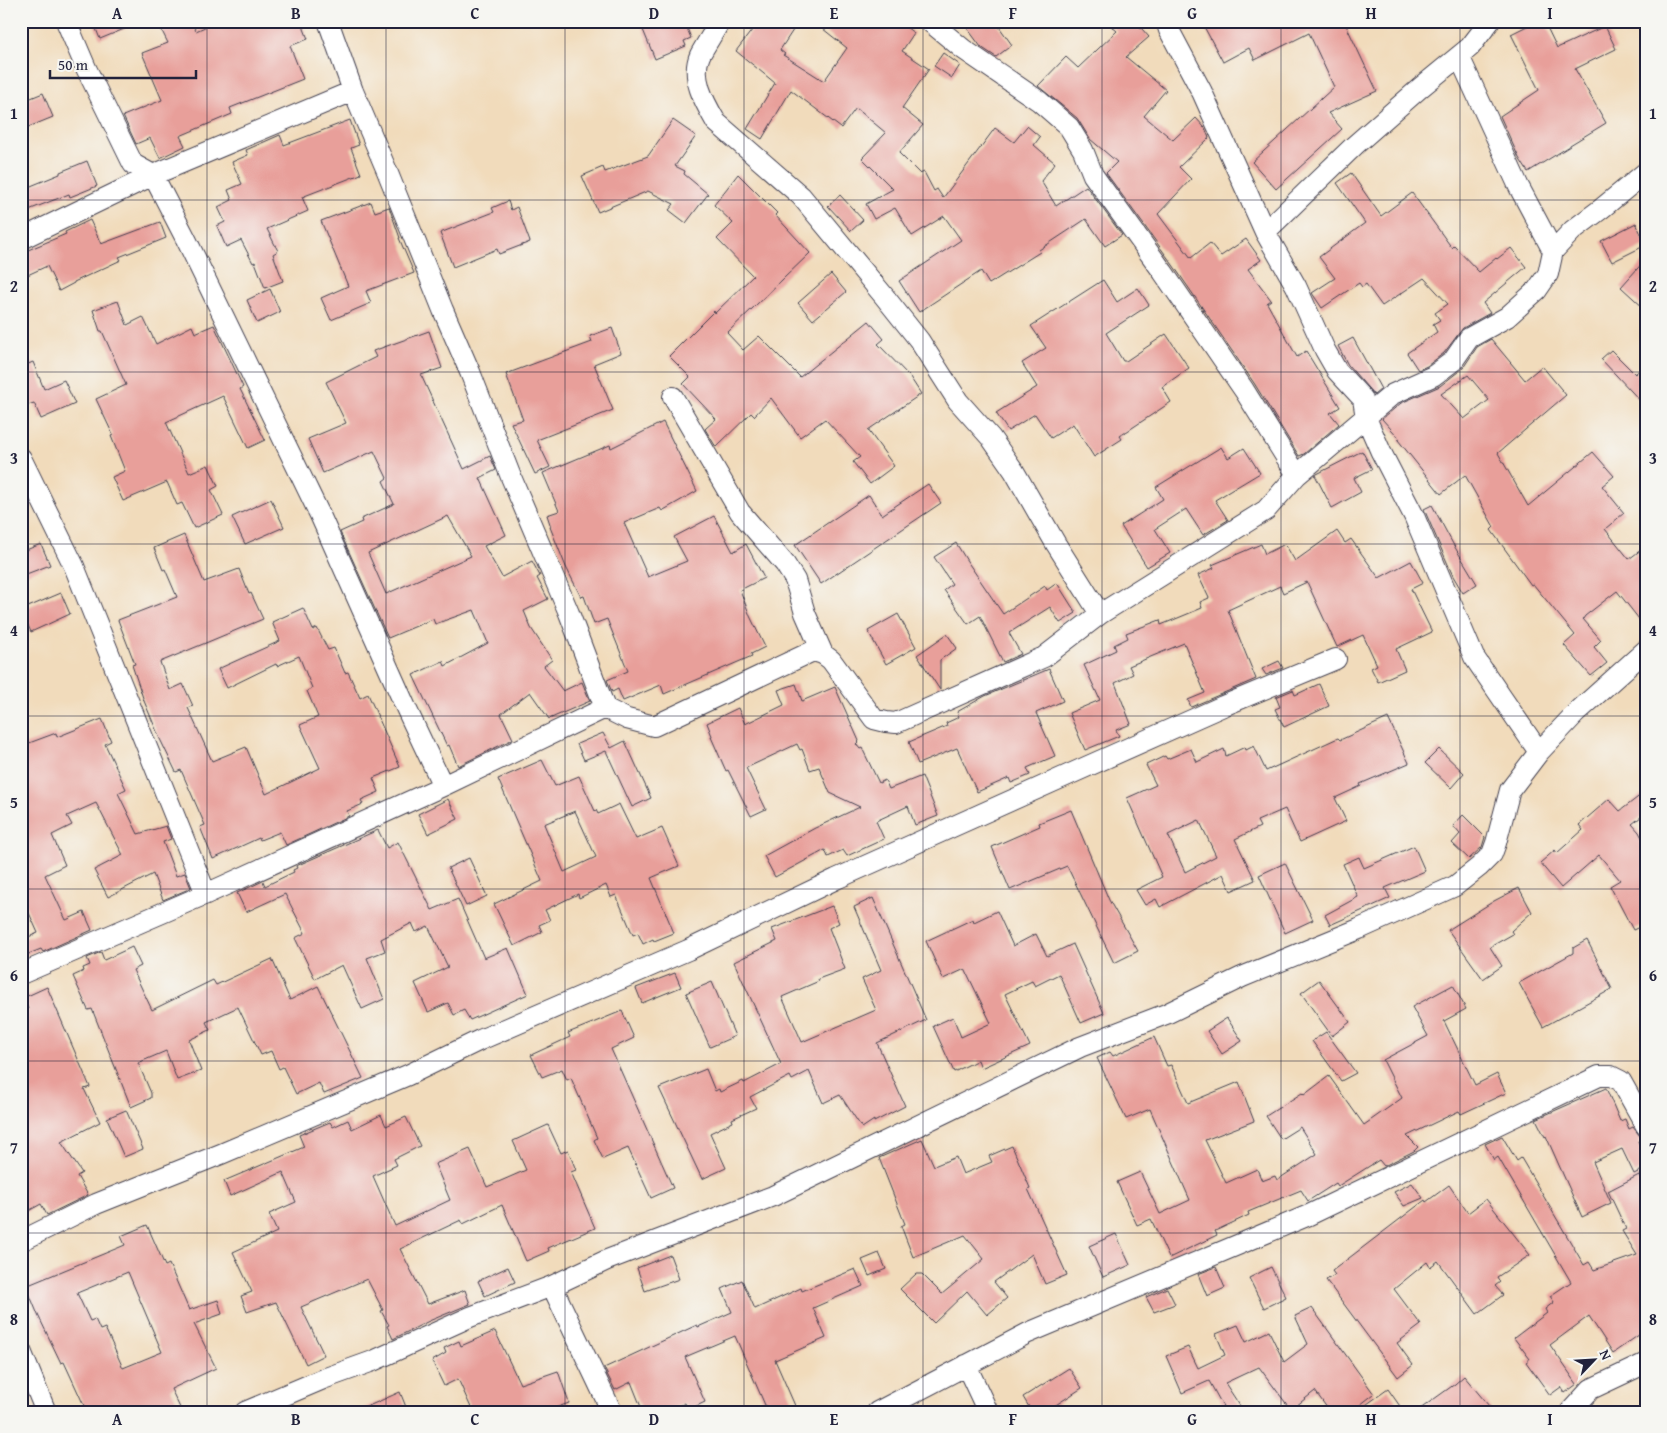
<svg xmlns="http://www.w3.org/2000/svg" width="1667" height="1433" font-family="'Gentium Book Plus',serif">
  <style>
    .building { fill: #e89f9a; fill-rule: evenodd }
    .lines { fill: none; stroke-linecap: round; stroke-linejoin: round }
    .minor-casing { stroke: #413e4e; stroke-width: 22 }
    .minor { stroke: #fff; stroke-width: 20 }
    .grid { fill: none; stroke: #22223b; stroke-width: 1; stroke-opacity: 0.55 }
    .neatline { fill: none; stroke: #22223b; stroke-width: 2 }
    .grid-label { font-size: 16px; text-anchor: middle; font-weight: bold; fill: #22223b }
  </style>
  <rect width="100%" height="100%" fill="#f6f6f2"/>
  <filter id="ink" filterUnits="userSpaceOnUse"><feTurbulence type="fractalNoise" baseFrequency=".02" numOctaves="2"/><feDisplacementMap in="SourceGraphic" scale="10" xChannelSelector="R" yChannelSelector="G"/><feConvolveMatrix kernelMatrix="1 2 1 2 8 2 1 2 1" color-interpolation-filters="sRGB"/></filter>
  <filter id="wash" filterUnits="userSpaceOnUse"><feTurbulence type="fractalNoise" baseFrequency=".0096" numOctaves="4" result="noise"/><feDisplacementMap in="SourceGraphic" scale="20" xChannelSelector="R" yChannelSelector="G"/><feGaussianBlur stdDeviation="1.12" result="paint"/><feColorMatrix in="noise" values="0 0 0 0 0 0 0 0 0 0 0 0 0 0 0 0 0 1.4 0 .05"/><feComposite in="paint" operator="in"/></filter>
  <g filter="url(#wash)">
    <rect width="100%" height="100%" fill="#f1dbbb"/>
    <g id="blocks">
      <path class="building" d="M93,21h48v1l-41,17z
        M157,21h34l5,10 22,-10h83l7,18 -18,7 13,33 -73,29 2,6 -52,22 5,10 -25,12 -10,-20 -14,6 -13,-28 39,-16 -20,-47 26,-10z
        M650,21h34l7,17 -7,3 2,5 -31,13 -14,-34z
        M759,21h40l-19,29 5,4 -2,1 41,26 23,-33 -34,-27h85l16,12 -12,18 27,18 -27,39 21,17 -24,28 21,21 4,-2 10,19 3,-2 6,9 52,-70 19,14 13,-16 13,11 -6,8 21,18 -14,18 15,25 30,-20 36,49 -17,11 -19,-27 -47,31 1,2 -51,32 -8,-13 -62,41 -20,-31 62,-41 -17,-24 -32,20 -17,-28 -21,11 -8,-15 27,-15 -31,-31 24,-25 -30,-25 -15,20 -50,-38 -29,49 -15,-10 28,-46 -39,-32z
        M962,21h33l17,24 -16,12 -15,-10z
        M1105,21h30l14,16 -23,20 40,33 -22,26 29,24 23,-22 9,10 4,10 -30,29 12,12 -33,35 33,44 19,-15 11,13 25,-17 15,21 -13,9 23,31 -4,3 30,54 9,-6 34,56 -10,6 9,11 -35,30 -5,2 -45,-73 -81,-118 -67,-92 11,-11 -27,-23 -13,-21 -39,-32 28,-29 12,11 39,-37z
        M1201,21h33l3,7 13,-7h94l33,70 -49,22 14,16 -66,60 -24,-27 82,-75 -25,-54 -54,27 -6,-12 -26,14z
        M1537,21h7l13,27 48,-22 11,23 -41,20 31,54 -36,22v1l-42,26 -9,-14 -19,-42 39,-26 -28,-56z
        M943,53l17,12 -8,13 -18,-12z
        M43,93l10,24 -32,13v-28z
        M350,120l9,25 -8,3 10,26 -59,23 6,14 -41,18 11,22 -5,3 10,27 -18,7 -10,-26 -2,1 -12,-23 -15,7 -9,-21 8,-4 -7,-15 14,-7 -4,-10 14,-6 -10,-22 16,-7 -2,-5 34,-15 4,10z
        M673,120l23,16 -21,30 10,5 -1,3 24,20 -22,29 -17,-13 5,-6 -26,-13 -50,21 -16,-36 21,-9 2,5 43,-16z
        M87,161l10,25 -27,11 -1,-3 -48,19v-23l39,-16v-2z
        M1351,173l30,43 31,-23 40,55 2,-2 25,26 17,-14 1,1 14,-11 15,19 -43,36 7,10 -27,15 -19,25 -17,13 -9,4 -11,-17 30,-21 -4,-8 7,-4 -5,-7 13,-9 -24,-26 -42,28 -16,-22 -4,3 -3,-4 -37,25 -10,-15 23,-15 -16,-21 46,-34 -28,-40z
        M738,174l39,39 -2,2 35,38 -83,80 16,17 16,-14 41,41 69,-56 15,18 -6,5 32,33 11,17 -53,36 26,36 -24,18 -17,-22 7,-5 -35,-38 -25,18 -29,-39 -17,18 -3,-3 -35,34 -11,-18 11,-10 -33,-35 7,-7 -21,-21 45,-45 1,2 38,-37 -36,-37 16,-16 -19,-18z
        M840,195l23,25 -12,11 -23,-25z
        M508,201l3,9 6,-3 13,35 -31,12 -2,-5 -44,18 -13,-34 54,-21 -2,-4z
        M371,202l4,10 14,-5 11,31h-1l15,35 -48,18 5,12 -40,17 -10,-22 27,-12 -27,-65z
        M90,220l11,24 59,-22 6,16 -47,19 2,3 -47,22v1l-15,8 -12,-25 -26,12v-25l45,-19 -1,-2z
        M1636,223l10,22 -34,17 -11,-21z
        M1646,259v51l-25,-23z
        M831,274l15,18 -33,28 -15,-17z
        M1103,280l14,22 21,-14 11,17 -43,28 17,28h3l40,-27 23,34 -27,19 9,15 -51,34 2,3 -28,18 -21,-33 -22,14 -16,-24 -27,17 -12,-18 41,-26 -15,-24 24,-15 -15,-22z
        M270,289l10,23 -23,11 -10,-23z
        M118,301l9,24 16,-8 13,27 36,-18 3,7 19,-8 29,62 -3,2 25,51 -17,8 -25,-52 -57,26 23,51 19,-8 10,21 -7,4 12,25 -29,13 -12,-25 -5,2 -10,-23 -44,19 -11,-24 13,-6 -14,-35 2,-1 -17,-36 30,-14 -24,-54h-2l-7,-21z
        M612,328l9,25 -27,11 19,46 -76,30 13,27 -15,7 -24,-51 12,-3 -17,-46 86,-32 -2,-6z
        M429,331l13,37 -21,7 43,94 26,-13 6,14 -16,8 26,57 -22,11 18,31 30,-16 8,15 -3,2 11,21 -24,12 7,17 21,32 -8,6 19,25 19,-9 8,19 -41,18 -19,-27 -29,22 12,25 -55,27 -9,-21 -2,1 -34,-71 30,-14 2,5 43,-23 -14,-33 -39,14 -2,-5 -45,19 -48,-106 22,-10 -1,-3 33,-15 -11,-23 4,-3 -13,-27 -51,22 -15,-34 38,-16 -20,-41 50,-25 -3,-6zM448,516l23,40 -85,38 -18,-41z
        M1353,338l28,51 -7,6 -26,-30 -10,-19z
        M1491,339l34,41 17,-14 24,29 -68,58 30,53 65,-54 21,24 -12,10 22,27 -19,16 24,30 17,-13v82l-29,-37 -32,25 -2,3 18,21 -7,7 13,16 -16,13 -27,-31 11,-10 -42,-51 -2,1 -40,-55 3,-3 -29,-52 -24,19 -43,-54 2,-1 -18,-20 19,-16 39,-17 23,-18 14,-21zM1468,375l21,25 -25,19 -23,-25z
        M1611,350l24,24 11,-10v43l-45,-48z
        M33,362l11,27 20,-9 11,24 -34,15 -7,-16 -13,4v-40z
        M663,422l34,69 -35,20 -2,-3 -36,15 24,54 39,-16 -13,-24 40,-21 19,36 13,-8 18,34 -24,12 10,26 15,31 -14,7 1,2 -88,38 -3,-9 -38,16 -5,-12 -6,3 -5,-12 21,-9 -21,-52 -13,5 -10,-28 -3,1 -15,-30 -16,-40h1l-4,-12 12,-4 -16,-38 67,-28 1,3z
        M1221,447l7,11 16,-10 16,25 -45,27 13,20 -25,15 -17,-26 -31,20 15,24 -23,14 -26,-41 42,-27 -7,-12z
        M1362,451l10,18 -18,9 7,14 -29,16 -17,-33z
        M928,484l13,19 -120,81 -26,-39 74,-50 13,20z
        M271,499l13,28 -39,17 -13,-27z
        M1432,505l21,39 24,40 -14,9 -10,-17 -29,-67z
        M1337,531l8,12 6,-4 28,39 32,-17 12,22 -12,6 21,43 -36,17 9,21 -27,12 -7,-14 6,-3 -14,-30 -26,12 -30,-65 -24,11 -3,-7 -52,24 28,69 -65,28 -3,-7 17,-7 -21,-50 -55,23 4,8 -18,9 16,41 -15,6 3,6 -34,14 -16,-37 31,-13 -16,-35 32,-15 -2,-5 14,-7 -2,-5 34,-13 1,5 41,-17 -2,-6 9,-4 -11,-23 16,-7 -2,-3 49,-21 4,10 20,-10 10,17z
        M184,535l20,47 35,-13 10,25 2,-1 12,26 -103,43 10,28 13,-6 10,22 -5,2 24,53 34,-14 20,47 54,-26 -20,-43 18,-8 -11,-26 5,-3 -13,-32 -22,10 -1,-2 -49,24 -9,-19 62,-28 -8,-19 31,-14 10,22 4,-2 11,22 6,-2 11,25 3,-1 12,26 8,-4 32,73 -27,11 6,14 -18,8 2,4 -16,7 2,5 -63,29 -6,-13 -20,8 -1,-2 -46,21 -13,-32 5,-2 -24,-55 -5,2 -16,-33 -16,-38 -12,-36 3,-1 -17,-44 59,-23 -12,-28 -2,1 -9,-22z
        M956,543l11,18 36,53 42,-28 2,4 10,-7 19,30 -16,10 -10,-16 -41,26 12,21 -18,8 -23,-46 -12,8 -24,-34 8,-6 -18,-27z
        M41,544l9,21 -29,11v-24z
        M61,593l9,21 -39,18 -10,-22z
        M898,614l18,33 -30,17 -18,-33z
        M947,634l10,14 -17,12v30l-23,-35z
        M1279,661l4,7 -17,7 -4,-6z
        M1049,669l14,32 -27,12 19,43 -28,12 3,7 -19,8 -2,-5 -32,14 -20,-44 -39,16 -9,-22 38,-16 -1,-3 13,-6 -2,-5 28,-16z
        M796,684l6,17 33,-14 24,54 -3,3 4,5 2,-1 17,35 6,-3 4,9 33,-13 16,40 -23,9 -7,-19 -32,15 8,18 -37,17 -4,-6 -15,7 -3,-7 -50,27 -11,-21 51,-28 45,-21 -30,-14 -11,-26 -9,3 -8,-21 -2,1 -3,-6 -51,24 20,41 -15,7 -23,-46 -2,1 -15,-34 1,-1 -5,-13 31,-15 7,16 39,-19 -6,-15z
        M1319,684l10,22 -45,21 -9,-18 5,-2 -4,-10 17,-7 2,5z
        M1388,718l21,45 -49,21 1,2 -26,12 11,23 -46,21 -15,-33 -28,12 3,6 -25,12 20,41 -24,11 -8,-17 -63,33 -4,-8 -11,6 -9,-15 26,-13 -35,-79 29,-13 -10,-20 19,-9 2,3 24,-10 6,13 27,-13 2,7 19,-9 1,3 8,-4 12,25 72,-33 2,2zM1199,820l17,36 -31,16 -17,-37z
        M102,719l9,22 -6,3 21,45 -8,4 20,41 28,-8 5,13 -8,3 13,34 9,-3 6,15 -28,12 -10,-26 -45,23 -14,-27 29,-15 -27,-52 -29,13 5,9 -20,10 13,30 -20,10 21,45 18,-8 8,18 -49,22 -2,-3 -20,8v-17l17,-7 -17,-38v-149l35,-13 1,4z
        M603,733l8,15 14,-7 26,57 -19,9 -26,-56 -22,9 -7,-16z
        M1439,749l25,24 -13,15 -26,-25z
        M542,760l13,26 24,-10 16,35 1,-1 2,4 21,-10 17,35 26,-11 17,38 -28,12 23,55 -20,8 -1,-2 -10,5 -5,-11 -5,2 -17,-40 -5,2 -5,-12 -27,13 -1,-4 -33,16 5,10 -11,5 3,7 -28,14 -20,-42 48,-23 -44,-102zM575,811l21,46 -32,15 -20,-48z
        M1646,791v22l-14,11 7,8 7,13v79l-13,6 -23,-44 10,-6 -21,-25 -38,33 -21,-25 15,-13 2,3 26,-23 -4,-5 30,-26 11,12z
        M448,799l10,20 -30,15 -10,-20z
        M1071,810l38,90 29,51 -24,12 -47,-97 -57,24 -18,-43 48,-21 -1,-3z
        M1463,815l22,22 -3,10 -13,12 -17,-16 8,-9 -7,-8z
        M378,830l9,18 11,-6 34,68 26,-11 26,59 24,-10 20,46 -58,26 -6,-10 -10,5 -6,-12 -20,9 -13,-29 33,-16 -20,-41 -12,6 -4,-9 -31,16 4,12 -18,7 17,41 -22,10 -20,-44 -27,14 -20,-41 10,-5 -20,-39 -39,18 -9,-19 26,-12 2,5 29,-14 -1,-2 4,-2 -1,-2z
        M1414,846l11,25 -40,17 5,10 -60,27 -5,-10 33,-18 -15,-33 16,-7 5,11z
        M469,858l18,38 -21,10 -18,-38z
        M1285,863l28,57 -28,13 -26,-58z
        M1519,888l13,24 -21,19 2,3 -23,13 12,19 -19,13 -35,-49 46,-29z
        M873,898l53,122 -49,23 28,63 -31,16v-2l-12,8 -22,-33 -17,8 -14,-32 -17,9 -2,-4 -40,21 6,11 -24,11 1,3 -23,11 16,35 -24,11 -43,-91 47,-19 9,22 4,-2 1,3 23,-11 1,2 37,-19 -47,-102 43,-21 -5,-12 60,-23 7,17 -10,5 16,41 -27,10 1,2 -37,16 20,45 74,-32 -14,-31 19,-9 -27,-63z
        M997,911l16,35 23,-12 11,22 26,-12 31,69 -23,10 -22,-49 -24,12 -3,-5 -27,13 25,52 -49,22 -3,-8 -24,12 -21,-46 20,-9 8,20 30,-14 -26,-54 -22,10 -17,-38 47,-22 1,3z
        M1587,940l25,49 -69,38 -24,-44 54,-30v-5z
        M132,947l9,19 -8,4 19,40 61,-30 3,5 56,-26 18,41 28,-14 45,92 -39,16 -5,-11 -23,11 -13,-27 -4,2 -8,-18 -10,4 -23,-48 -32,15 4,8 -21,10 12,31 -24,9 -11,-29 -28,12 13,30v5l-20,9 -39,-98 -4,1 -15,-34 11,-5 -1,-3 7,-3 -3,-7 14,-6 3,8z
        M675,973l6,14 -39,16 -6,-15z
        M1319,980l31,42 -18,14 -31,-43z
        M712,982l23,54 -25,11 -24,-54z
        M1453,985l13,24 -22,12 31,64 22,-11 9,19 -45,21 -2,-3 -52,25 11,11 -4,4 -30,15 -5,-6 -41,26 -2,-3 -28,18 -7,-11 -53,22 1,3 -34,16 2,4 -48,23 -18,-39 -14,6 -20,-43 23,-10 20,42 30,-14 -40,-91 -24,10 -29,-61 13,-6 3,4 41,-19 13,29 4,-1 17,38 51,-21 15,39 -49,19 21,43 31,-14 5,12 13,-5 2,4 40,-26 -17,-27 -19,12 -15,-23 36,-23 2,2 25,-19 35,49 38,-27 -19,-38 45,-24 -16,-29z
        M47,987l43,100 -6,2 16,33 -39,20 21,31 -5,3 11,19 -41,20 -6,-11 -20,11v-202l7,-4 -5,-11z
        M622,1011l12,27 -23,11 62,139 -22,10 -23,-50 -25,11 -9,-19 3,-2 -26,-60 -4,2 -5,-11 -20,8 -11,-22 39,-18 -2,-4z
        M1227,1018l15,23 -20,13 -15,-23z
        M1326,1032l30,41 -15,8 -29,-40z
        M1606,1088l14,33 5,-2 4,10 4,-2 7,9 4,1v2l-6,2 8,17v10l-12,6 -12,-25 -29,13 18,41 -29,14 -36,-81 -1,1 -9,-18z
        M126,1110l17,39 -19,8 -17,-39z
        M381,1115l5,11 20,-9 14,29 -26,13 3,6 -24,11 22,50 55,-26 -15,-36 35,-15 17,38 39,-17 -13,-29 35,-16 13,28 7,-3 8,20 -5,2 24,56 -47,20 1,3 -23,10 -24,-56 -39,19 -2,-4 -61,29 28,55 37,-14 5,14 -41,17 -36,18 -6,-13 2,-1 -8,-14 2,-1 -16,-31 -66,28 23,48 -18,9 -30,-62 -29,10 -6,-16 11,-4 -19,-40 44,-20 -8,-18 27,-12 -13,-30 -53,24 -6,-15 80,-34 -5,-12 31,-13 3,5 15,-7 4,9z
        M1502,1136l15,25 4,-3 63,107 5,-3 5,8 43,-15 -15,-24 4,-2 -18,-38 31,-16 7,15v140l-33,23 -24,-37 -39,29 27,39 -12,9 -4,-6 -11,8 -24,-33 4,-3 -16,-21 33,-25 -2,-4 9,-7 -4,-6 21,-14 -73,-125 -4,3 -9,-16z
        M922,1139l12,27 22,-9 7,17 29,-12 -3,-6 23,-10 18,42 -2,1 39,86 -22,9 -13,-30 -38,28 13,16 -20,17 -20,-24 -33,32 -34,-34 16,-15h6l20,20 42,-35 -19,-24 -52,22 -12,-31 4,-2 -26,-66z
        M1412,1183l11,15 -19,8 -10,-14z
        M1449,1185l19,28 18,-14 44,56 -33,22 3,5 -5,4 8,9 -26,19 -39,-53 -8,6 -3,-5 -33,27 27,36 -24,18 16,22 -15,12 -72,-97 9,-5 -3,-4 93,-71 1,2z
        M147,1225l18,41 4,-2 20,46 29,-10 4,14 -28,10 22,44 -45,21 11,23h-95l-23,-50 -3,1 -23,-48 -12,-29 99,-41 -4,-9zM128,1272l34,80 -39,16 -18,-40 -5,2 -5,-11 -5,2 -13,-28z
        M1116,1234l14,31 -27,12 -14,-31z
        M879,1253l7,16 -17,7 -7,-16z
        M670,1255l9,24 -34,12 -8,-23z
        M508,1267l7,15 -30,14 -7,-15z
        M1216,1267l9,21 -18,8 -9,-22z
        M1271,1267l15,30 -22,11 -15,-30z
        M855,1269l8,17 -50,22 13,30 -51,22 21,48 -9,4h-19l-33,-76 -50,21 20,45 -17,8 -3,-7 -21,9h-21l-12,-30 -16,8 -11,-22 93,-43 1,2 34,-15 -10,-23 20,-9 13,29 46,-21 1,3z
        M1167,1288l8,16 -21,8 -8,-15z
        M1312,1308l62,86 -23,18h-21l-15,-21 -24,19 -32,-43 -34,16 19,29h-18l-17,-31 -27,12 -16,-37 22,-9 10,21 27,-13 -9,-21 22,-9 8,17 23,-11 15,31 24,-18 -13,-28z
        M495,1331l25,53 38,-13 11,32 -25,9h-71l-15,-33 -14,7 -12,-25 14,-8 -2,-5 15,-7 2,5z
        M1069,1368l13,20 -37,24h-13l-9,-15z
        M1464,1376l30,36h-78l39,-28z
        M1388,1389l16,23h-48z
        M400,1392l8,20h-53z"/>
    </g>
  </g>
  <g filter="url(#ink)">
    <use href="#blocks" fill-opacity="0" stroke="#413e4e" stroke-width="1"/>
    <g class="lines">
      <g class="minor-casing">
        <path id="minor" d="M66,21l20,47 47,96 20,11 34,66 133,274 87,195 36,76
          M328,21l25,70 34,80 56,139 27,62 41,105 58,136 36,95
          M720,21c-6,11 -14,23 -20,34 -10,23 5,48 16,67l85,74 83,100 35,44 39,61 33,37 23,33 42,73 44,70
          M929,21l34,28 76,52 30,26 14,23 10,25 70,97 81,118 53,85
          M1166,21l3,9 33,62 63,140 31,54 29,64 12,21 26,28 3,19 15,34 33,64 60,141 65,95
          M1459,56l60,131 34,64
          M1265,232l90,-87 65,-57 50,-41 20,-26
          M21,239l132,-64 200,-84
          M673,397l67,115 45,52 10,16 10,33 18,41
          M21,458l53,108 132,328
          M21,974l185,-80 237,-108 162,-78 22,11 27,7 159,-75 10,3 8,6 43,59 12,3 10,1 148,-66 56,-43 166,-104 31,-35 96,-81 40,-18 20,-15 16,-23 38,-21 30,-27 11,-16 5,-23 20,-21 28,-21 45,-37
          M21,1241l75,-37 125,-50 187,-79 72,-35 208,-90 148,-71 232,-104 155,-69 113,-47
          M552,1286l60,126
          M21,1351l25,61
          M966,1365l22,47
          M245,1412l78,-33 50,-18 97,-44 82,-31 55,-26 166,-64 307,-149 86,-33 76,-37 117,-48 96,-43 24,-19 13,-13 4,-11 14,-53 29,-38 37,-39 70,-63
          M877,1412l151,-79 281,-118 290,-139h12l10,5 25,45
          M1570,1412l21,-23 55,-26"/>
      </g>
      <use href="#minor" class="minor"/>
    </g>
  </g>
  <path class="grid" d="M207,21v1391M386,21v1391M565,21v1391M744,21v1391M923,21v1391M1102,21v1391M1281,21v1391M1460,21v1391M21,200h1625M21,372h1625M21,544h1625M21,716h1625M21,889h1625M21,1061h1625M21,1233h1625"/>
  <rect width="1667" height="1433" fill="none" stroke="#f6f6f2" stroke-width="55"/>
  <g transform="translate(1594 1360) rotate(65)" stroke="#f6f6f2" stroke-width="4" paint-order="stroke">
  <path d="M0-4L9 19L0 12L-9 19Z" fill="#22223b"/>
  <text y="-8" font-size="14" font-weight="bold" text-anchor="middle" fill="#22223b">N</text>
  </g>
  <path d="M50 70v8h146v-8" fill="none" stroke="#22223b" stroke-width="2.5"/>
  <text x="58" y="70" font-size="15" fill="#22223b" stroke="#f6f6f2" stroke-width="4" paint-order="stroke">50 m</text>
  <rect x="28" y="28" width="1612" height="1378" class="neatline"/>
  <g class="grid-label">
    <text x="117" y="19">A</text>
    <text x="296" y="19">B</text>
    <text x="475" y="19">C</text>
    <text x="654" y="19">D</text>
    <text x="834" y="19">E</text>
    <text x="1013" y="19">F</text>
    <text x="1192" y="19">G</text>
    <text x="1371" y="19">H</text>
    <text x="1550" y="19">I</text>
    <text x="14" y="119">1</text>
    <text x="1653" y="119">1</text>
    <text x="14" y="292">2</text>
    <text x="1653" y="292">2</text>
    <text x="14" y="464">3</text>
    <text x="1653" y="464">3</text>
    <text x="14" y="636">4</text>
    <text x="1653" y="636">4</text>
    <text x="14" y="808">5</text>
    <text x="1653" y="808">5</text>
    <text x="14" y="981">6</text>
    <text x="1653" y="981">6</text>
    <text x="14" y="1153">7</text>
    <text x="1653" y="1153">7</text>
    <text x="14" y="1325">8</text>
    <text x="1653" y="1325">8</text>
    <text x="117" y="1425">A</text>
    <text x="296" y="1425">B</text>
    <text x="475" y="1425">C</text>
    <text x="654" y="1425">D</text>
    <text x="834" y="1425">E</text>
    <text x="1013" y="1425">F</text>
    <text x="1192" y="1425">G</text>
    <text x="1371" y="1425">H</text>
    <text x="1550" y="1425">I</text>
  </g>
</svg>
